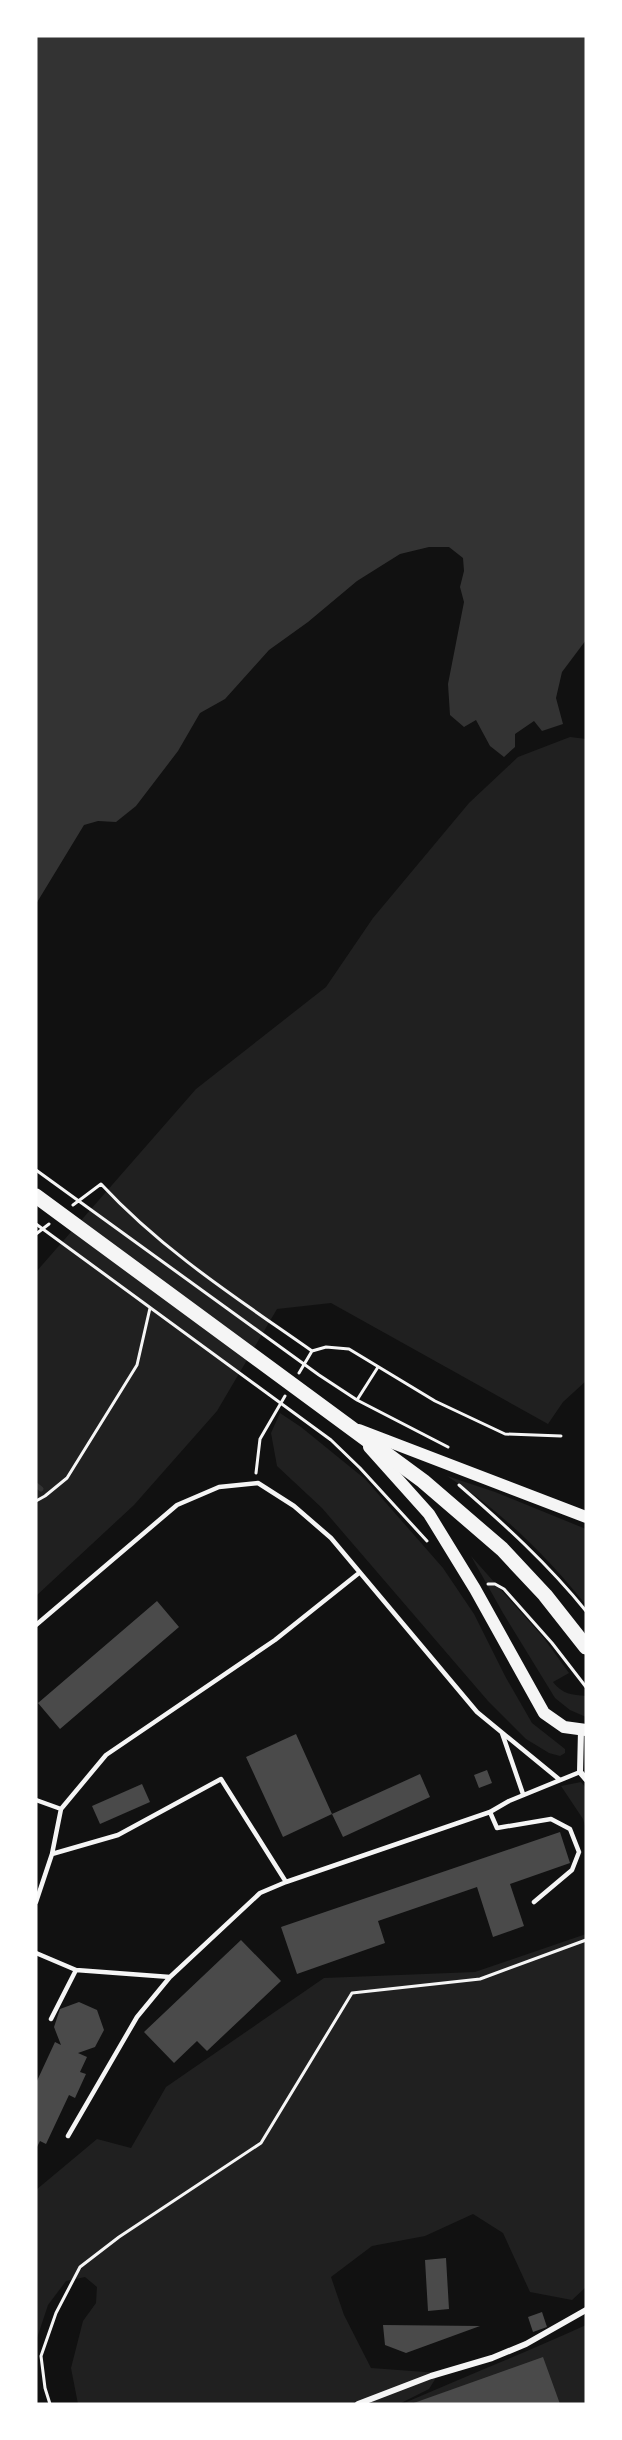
<svg xmlns="http://www.w3.org/2000/svg" width="622" height="2440" font-family="Barlow,sans-serif">
  <style>
    .green { fill: #202020 }
    .water { fill: #333 }
    .lines { fill: none; stroke-linecap: round; stroke-linejoin: round }
    .stream { stroke: #333; stroke-width: 5 }
    .building { fill: #4a4a4a }
    .path { stroke: #f5f5f5; stroke-width: 3 }
    .service { stroke: #f5f5f5; stroke-width: 4.5 }
    .minor { stroke: #f5f5f5; stroke-width: 6 }
    .secondary { stroke: #f5f5f5; stroke-width: 12 }
    .primary { stroke: #f5f5f5; stroke-width: 15 }
  </style>
  <rect width="100%" height="100%" fill="#111"/>
  <path class="green" d="M570,737l16,2v642l-23,21 -15,22 -217,-121 -54,6 -60,102 -83,94 -98,91v-324l160,-183 130,-102 47,-69 96,-115 49,-46z
    M280,1413l21,14 64,52 78,89 31,46 31,62 27,47 33,26v4l-5,3 -11,-3 -23,-14 -38,-38 -166,-193 -45,-42 -6,-33z
    M447,1476l48,16 91,37v76c-40,-50 -85,-94 -139,-129z
    M471,1556l72,81 26,36 -16,9c9,12 19,13 33,14v21l-16,-7 -15,-12 -52,-85z
    M581,1782l5,6v41l-3,-10 -22,-33z
    M586,1934v353l-14,13 -42,-8 -27,-59 -30,-19 -48,22 -53,10 -41,31 13,38 27,53 68,5 -10,16 -30,15h-321l-7,-36 12,-47 13,-18 1,-16 -12,-10 -19,4 -18,24 -12,36v-151l61,-51 34,9 35,-61 158,-109 151,-6z
    M586,2325v79h-184c61,-27 123,-51 184,-79z"/>
  <path class="water" d="M36,36h550v604l-24,32 -6,26 7,26 -21,7 -8,-10 -19,13v13l-11,10 -14,-11 -14,-26 -12,7 -14,-12 -2,-31 16,-82 -4,-15 4,-16 -1,-13 -14,-11h-20l-29,7 -43,27 -49,41 -39,28 -44,49 -25,14 -22,38 -42,55 -20,16 -18,-1 -14,4 -48,79z"/>
  <g class="lines">
    <path class="stream" d="M36,1485l5,4"/>
  </g>
  <path class="building" d="M157,1601l22,26 -119,102 -22,-26z
    M296,1734l36,80 -49,23 -37,-80z
    M487,1770l5,13 -13,5 -5,-13z
    M420,1774l10,23 -87,40 -11,-23z
    M142,1784l8,18 -50,22 -8,-18z
    M560,1832l10,31 -60,21 14,42 -31,11 -16,-50 -99,34 7,22 -88,31 -16,-47z
    M241,1940l40,41 -74,70 -10,-10 -23,22 -30,-31z
    M79,2002l18,8 7,20 -9,17 -17,6 9,4 -7,15 6,2 -11,24 -6,-3 -23,49 -6,-3 -4,8v-66l19,-41 6,3 -7,-18 6,-18z
    M446,2258l3,51 -21,2 -3,-51z
    M542,2312l5,15 -14,5 -5,-15z
    M383,2325l97,1 -74,27 -21,-8z
    M543,2357l17,47h-149z"/>
  <g class="lines">
    <path class="path" d="M36,1170l283,205 38,25 91,47
      M73,1205l28,-21c62,67 137,115 211,167
      M36,1224l295,216 29,28 67,73
      M36,1234l13,-10
      M299,1373l13,-22 14,-4 23,2 86,52 70,33 56,2
      M357,1400l21,-33
      M256,1473l4,-34 25,-43
      M459,1485c45,39 89,79 127,126
      M36,1501l9,-5 22,-18 70,-113 13,-57
      M488,1584h7l9,5 48,54 34,44
      M50,2404l-5,-16 -4,-32 15,-43 24,-46 39,-30 142,-94 91,-150 128,-14 106,-39"/>
    <path class="service" d="M36,1625l141,-120 42,-18 39,-4 36,23 37,32 146,174 83,68
      M502,1733l21,61
      M36,1800l25,9
      M490,1812l7,16 54,-9 19,10 9,23 -7,18 -38,32
      M52,1854l66,-19 103,-56 65,103
      M36,1902l16,-48 9,-45 45,-54 169,-115 84,-67
      M36,1953l40,17 94,7
      M51,2019l25,-49
      M68,2136l69,-119 33,-40 90,-84 26,-11 204,-70 19,-11 71,-29"/>
    <path class="minor" d="M581,1730l-1,42 6,7
      M358,2404l73,-28 61,-18 34,-14 60,-34"/>
    <path class="secondary" d="M359,1430l227,87
      M369,1447l60,67 46,75 69,124 20,14 22,3"/>
    <path class="primary" d="M36,1196l387,285 79,68 43,46 41,52"/>
  </g>
  <rect width="622" height="2440" fill="none" stroke="#ffffff" stroke-width="75"/>
</svg>
